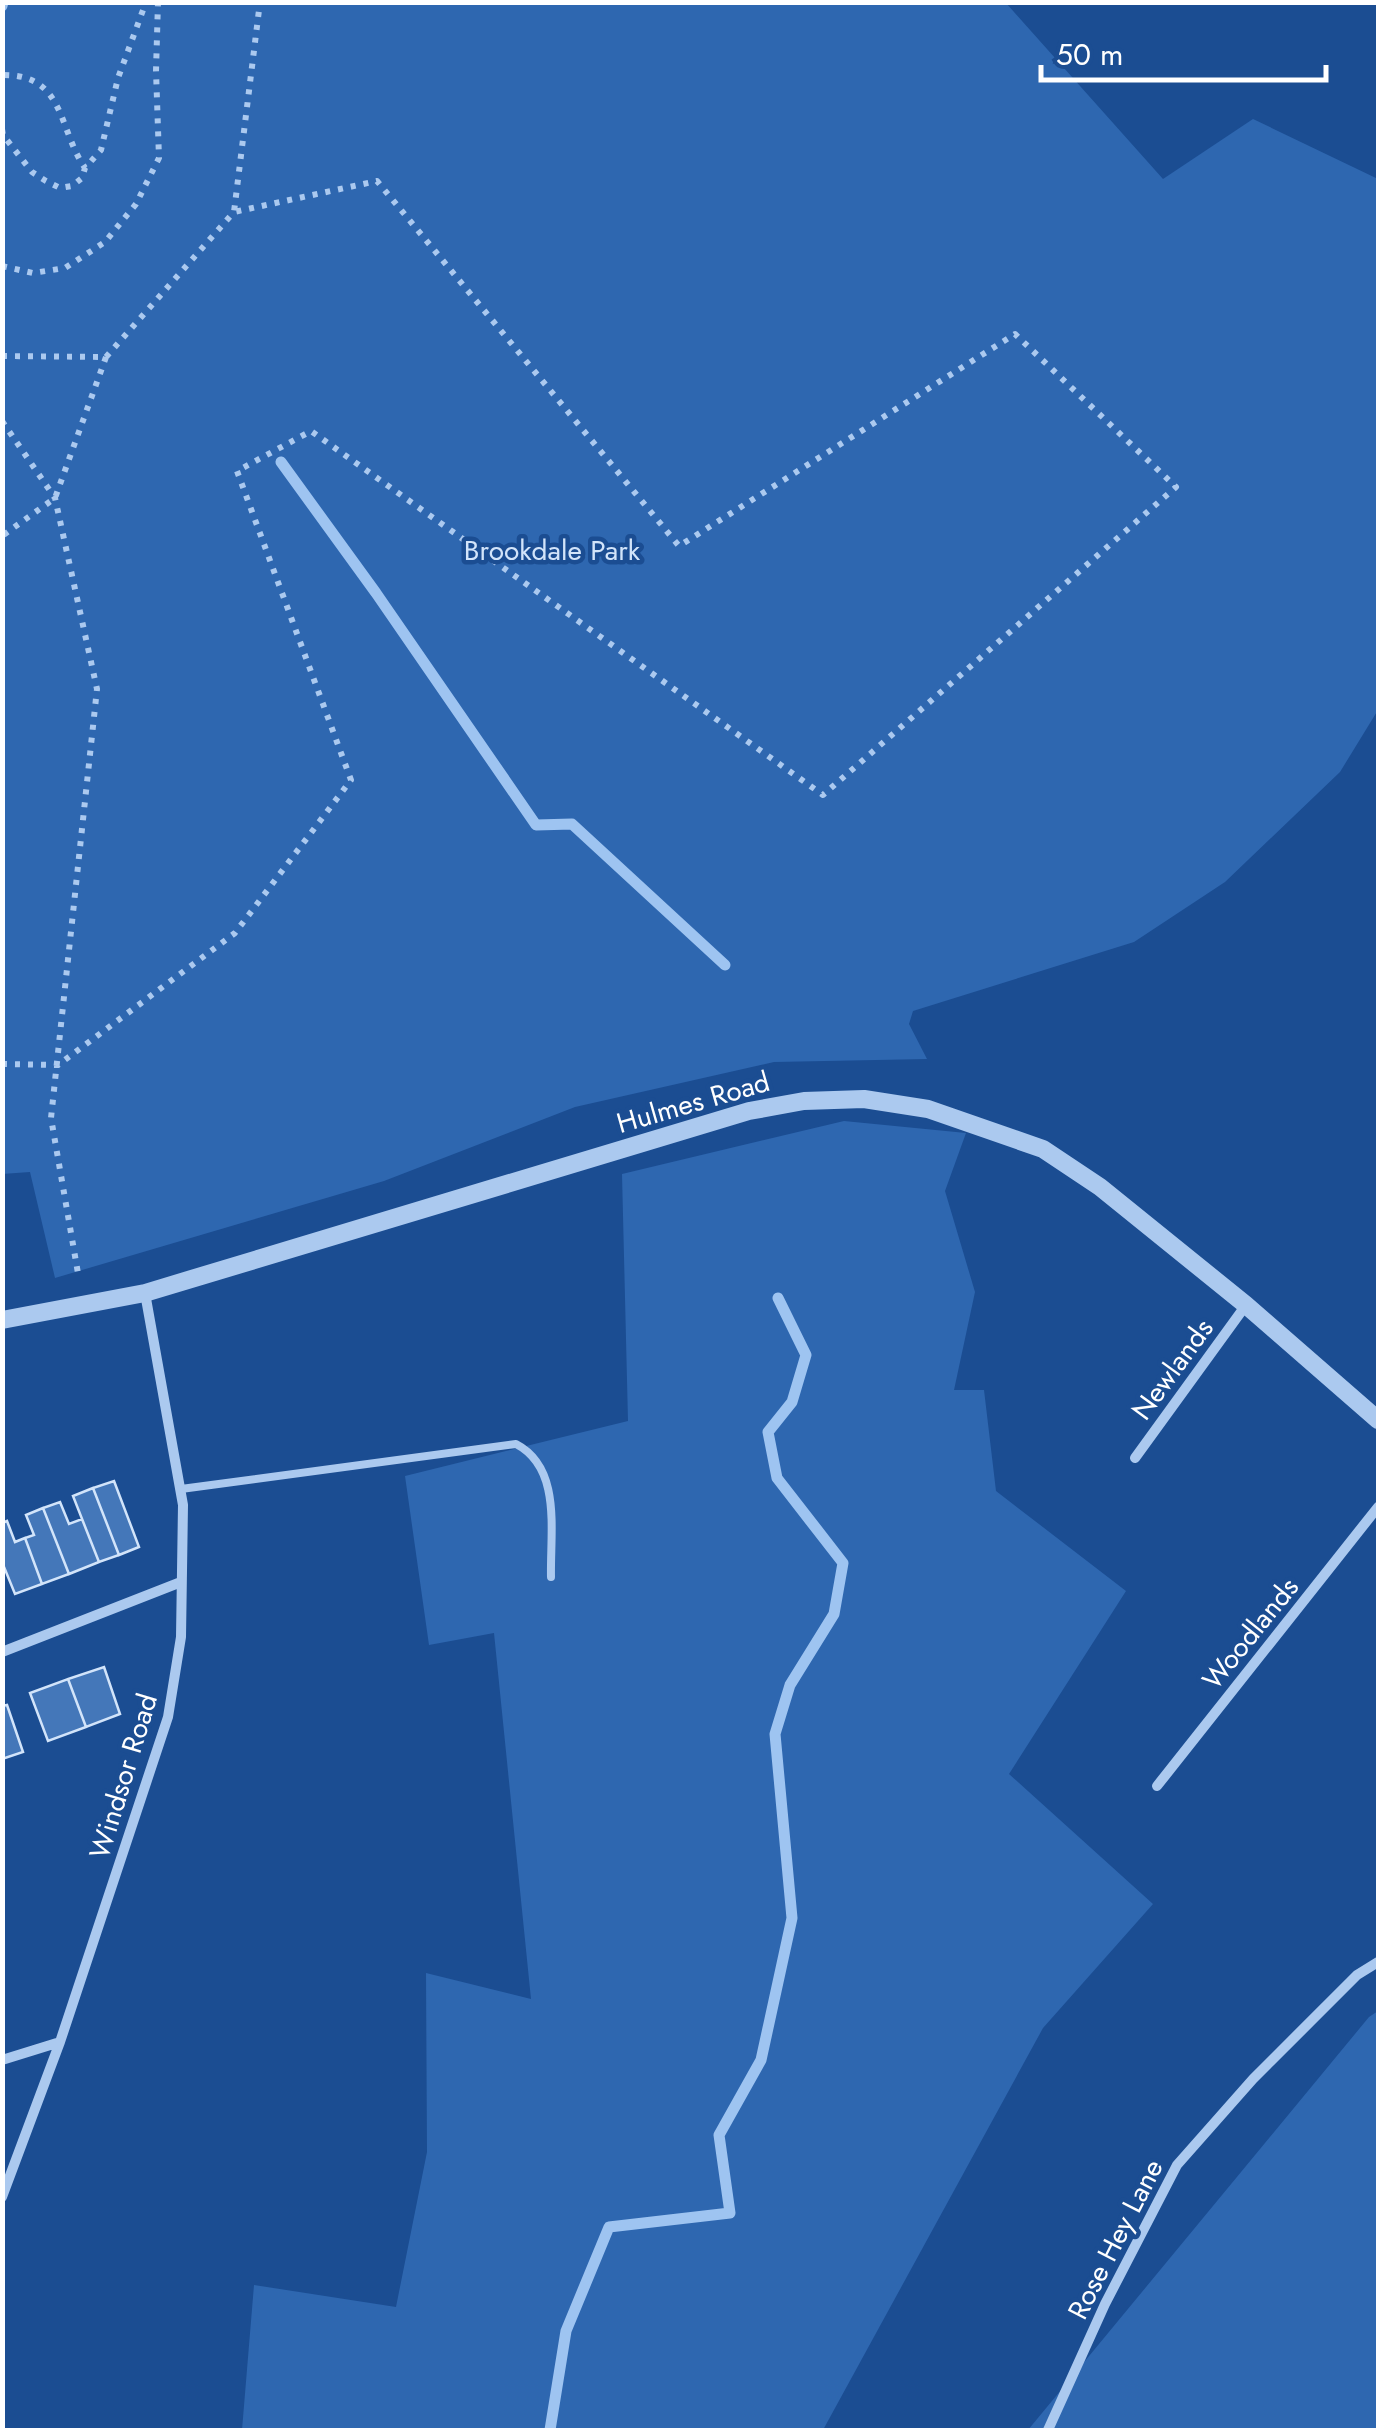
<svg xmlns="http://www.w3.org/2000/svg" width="1381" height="2433" font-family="Jost,sans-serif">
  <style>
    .green { fill: #2e67b0 }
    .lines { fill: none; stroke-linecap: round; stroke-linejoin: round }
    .stream { stroke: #9ec4f1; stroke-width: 11 }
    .building { fill: #4477b9; stroke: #d2e4fa; stroke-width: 2.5 }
    .path { stroke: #abc9ef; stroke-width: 6; stroke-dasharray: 5 8; stroke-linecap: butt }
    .service { stroke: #abc9ef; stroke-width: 8 }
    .minor { stroke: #abc9ef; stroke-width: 10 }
    .tertiary { stroke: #abc9ef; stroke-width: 18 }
    .labels { text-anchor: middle; stroke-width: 9; stroke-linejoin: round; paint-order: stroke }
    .park-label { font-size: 28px; fill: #d2e4fa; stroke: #1b4d92 }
    .street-label { font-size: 28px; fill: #fff; stroke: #1b4d92 }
  </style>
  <rect width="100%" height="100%" fill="#1b4d92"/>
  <path class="green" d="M2,3h1004l157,176 90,-60 125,60v531l-38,62 -115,110 -91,60 -221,69 -4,13 18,35 -153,3 -199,45 -191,74 -329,97 -25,-106 -28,2z
    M844,1121l122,12 -21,58 30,101 -21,98h30l12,101 130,100 -117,183 144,130 -110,124 -220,402h-581l12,-145 142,22 31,-155 -1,-179 105,26 -37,-366 -65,12 -24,-169 223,-55 -6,-247z
    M1378,2011v419h-350l341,-413z"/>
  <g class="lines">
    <path class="stream" d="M2,6l1,-4
      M281,462l95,131 160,232 36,-1 153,141
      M550,2430l16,-99 43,-104 121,-14 -11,-78 42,-75 31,-142 -17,-184 15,-49 44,-71 9,-51 -66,-85 -9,-46 24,-30 14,-47 -28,-57"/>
  </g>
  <path class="building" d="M114,1481l25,66 -20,8 -26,-67z
    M93,1488l26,67 -20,7 -26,-66z
    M60,1502l9,22 13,-5 17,43 -30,12 -26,-66z
    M43,1508l26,66 -27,10 -17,-46 9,-3 -8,-20z
    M7,1521l8,21 10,-4 17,46 -27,10 -13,-32v-39z
    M104,1667l16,47 -34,13 -18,-48z
    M68,1679l18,48 -38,14 -18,-48z
    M7,1705l16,47 -21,7v-53z"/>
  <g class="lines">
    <path class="path" d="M4,75c61,0 54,54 81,93
      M2,129l1,6 29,37 14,9 14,7 12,-2 10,-8 3,-10 16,-18 17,-72 28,-76
      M2,266l31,7 32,-5 40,-26 31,-38 23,-46 -3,-87 2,-69
      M2,356l104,1 -51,141 -53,38
      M106,357l128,-145 26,-210
      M2,421l53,77 42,191 -46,429 28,161
      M2,1064l56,1 177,-132 116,-153 -114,-309 74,-40 512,364 353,-308 -161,-153 -336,212 -302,-365 -143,31"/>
    <path class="service" d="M181,1489l335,-45c46,24 34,87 35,133"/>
    <path class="minor" d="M1135,1458l111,-153
      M2,1652l179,-70
      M1157,1786l221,-279
      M2,2060l58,-18
      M2,2197l58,-155 108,-325 13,-80 2,-132 -38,-212
      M1048,2430l57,-126 72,-139 76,-86 104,-104 21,-13"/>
    <path class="tertiary" d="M2,1320l143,-27 604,-182 55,-10 60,-2 64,10 115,40 57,38 146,118 132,115"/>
  </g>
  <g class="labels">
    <g class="park-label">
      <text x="552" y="560">Brookdale Park</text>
    </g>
    <g class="street-label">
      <text transform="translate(693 1102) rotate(-16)" y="10">Hulmes Road</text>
      <text transform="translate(1172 1369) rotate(-54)" y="10">Newlands</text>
      <text transform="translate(1250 1633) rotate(-51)" y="10">Woodlands</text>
      <text transform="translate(123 1776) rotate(-73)" y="10">Windsor Road</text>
      <text transform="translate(1115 2239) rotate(-63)" y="10">Rose Hey Lane</text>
    </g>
  </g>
  <rect width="1381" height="2433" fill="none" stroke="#ffffff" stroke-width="10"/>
  <path d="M1041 65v15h285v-15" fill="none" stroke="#ffffff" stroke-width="5"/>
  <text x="1056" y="65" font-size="30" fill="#ffffff" stroke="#1b4d92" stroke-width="8" paint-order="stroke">50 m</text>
</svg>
